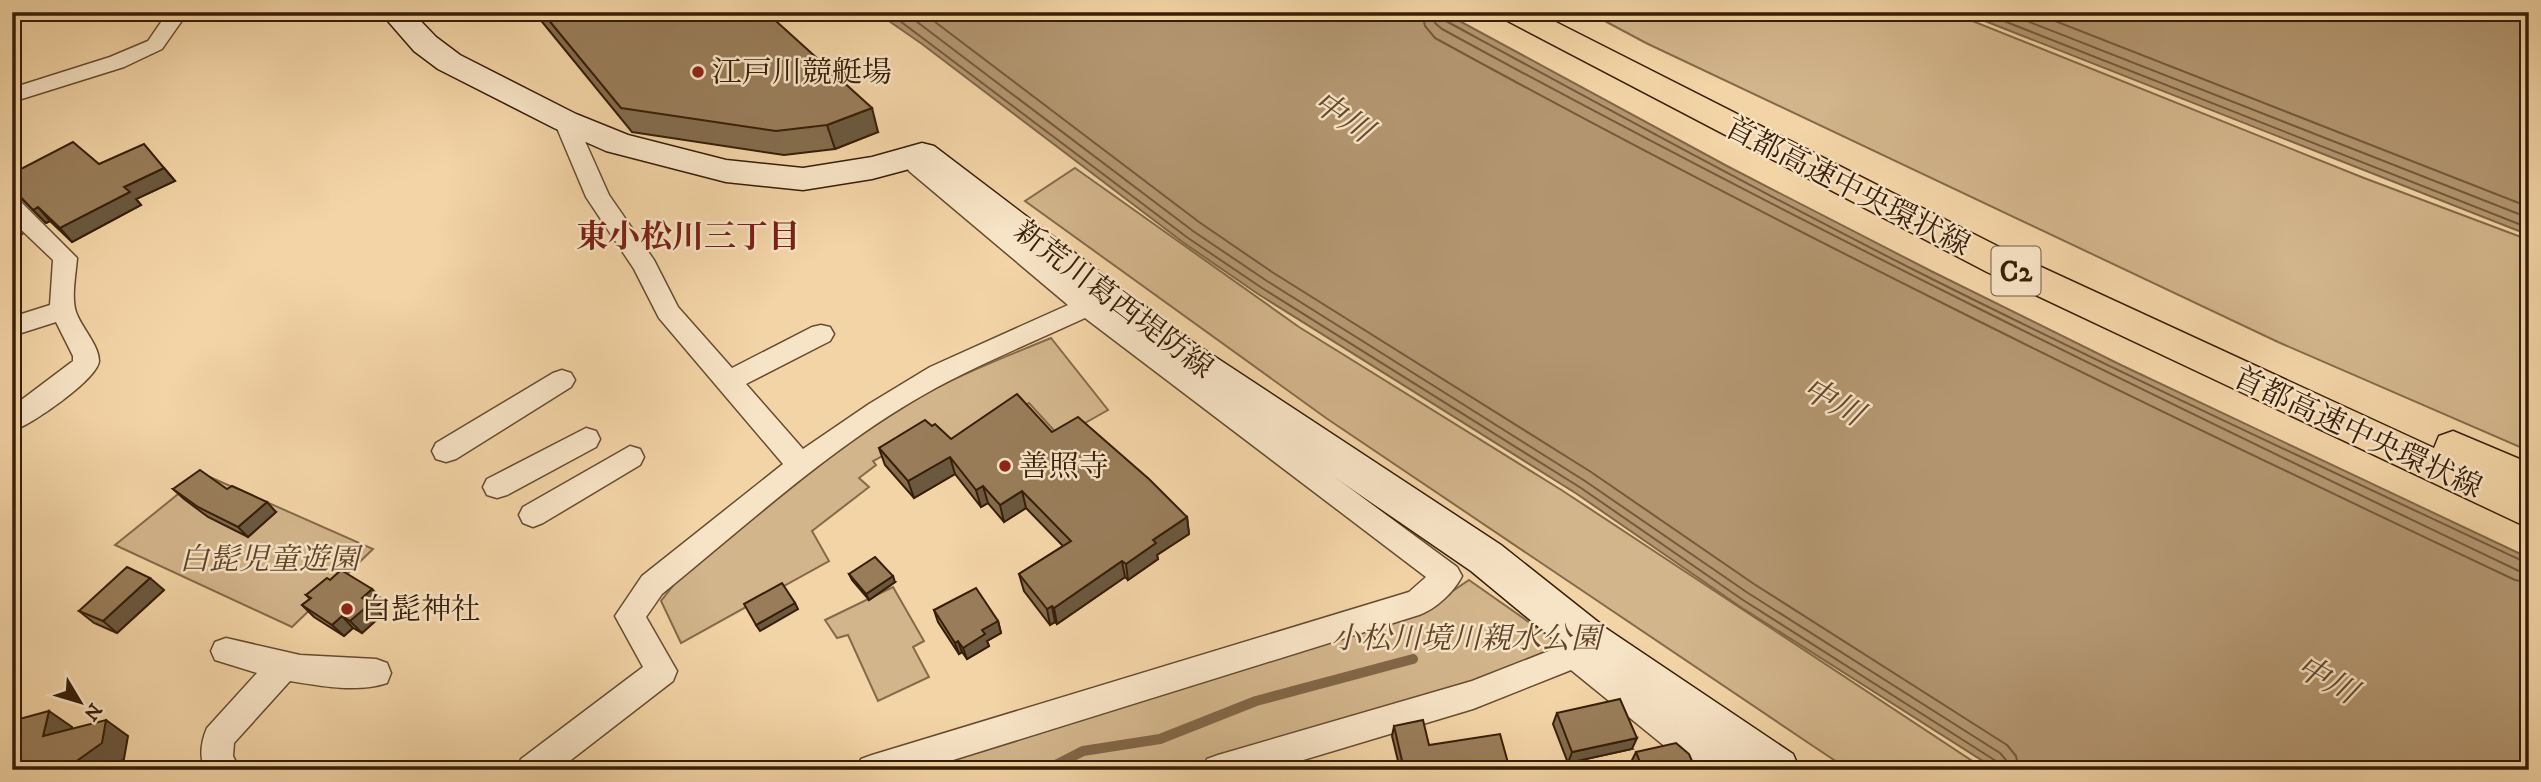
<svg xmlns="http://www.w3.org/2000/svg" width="2541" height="782" font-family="'IM FELL DW Pica','Noto Serif JP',serif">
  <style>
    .green { fill: #d3b58b; stroke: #856a49; stroke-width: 2 }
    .water { fill: #b39670; stroke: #816646; stroke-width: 2 }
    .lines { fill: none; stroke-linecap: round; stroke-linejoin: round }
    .shore { stroke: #755a3c; stroke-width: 2 }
    .stream { stroke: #816646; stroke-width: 10 }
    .minor-casing { stroke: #664c2f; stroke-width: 3 }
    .secondary-casing { stroke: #371e07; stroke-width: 3 }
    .motorway-casing { stroke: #371e07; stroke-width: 3 }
    .minor { fill: #f7e3c5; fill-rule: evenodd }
    .secondary { fill: #f7e3c5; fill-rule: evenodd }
    .motorway { fill: #f3d4a6; fill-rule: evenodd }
    .wall { fill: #846c4d; stroke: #371e07; stroke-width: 2 }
    .shaded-wall { fill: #6b583f; stroke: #371e07; stroke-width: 2 }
    .building { fill: #997d5a; stroke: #371e07; stroke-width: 2 }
    .poi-dot { fill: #8f2418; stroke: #f7e3c5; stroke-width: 2.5 }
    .labels { text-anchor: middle; stroke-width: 5; stroke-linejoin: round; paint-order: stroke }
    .shield { fill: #f7e3c5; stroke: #715940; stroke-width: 2 }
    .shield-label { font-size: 28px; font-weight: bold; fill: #371e07 }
    .poi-label { font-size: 30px; fill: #371e07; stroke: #f7e3c5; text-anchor: start }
    .street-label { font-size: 30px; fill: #371e07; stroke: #f7e3c5 }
    .park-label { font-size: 30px; font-style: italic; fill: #5e4428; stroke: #f7e3c5 }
    .water-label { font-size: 32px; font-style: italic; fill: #62482c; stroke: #f7e3c5 }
    .neighbourhood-label { font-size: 32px; font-weight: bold; fill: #7a1f14; stroke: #f7e3c5 }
  </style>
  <rect width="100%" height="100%" fill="#f3d4a6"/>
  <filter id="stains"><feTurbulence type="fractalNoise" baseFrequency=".00286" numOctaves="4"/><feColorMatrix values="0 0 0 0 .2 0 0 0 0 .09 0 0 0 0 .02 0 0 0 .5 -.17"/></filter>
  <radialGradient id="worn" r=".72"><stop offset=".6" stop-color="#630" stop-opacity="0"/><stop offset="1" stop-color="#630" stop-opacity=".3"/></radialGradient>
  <path class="green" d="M1588,12h362l414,166 165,62v211l-251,-109 -632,-299z
    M1075,168l224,159 264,164 423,279h-137l-36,-24 -487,-328 -301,-217z
    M1051,338l57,72 -48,27 -31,-34 -80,43 -14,-18 -62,33 3,4 -17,13 10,9 -57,44 17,30 -148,82 -20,-42 15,-19c82,-66 161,-138 253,-190 38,-21 81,-37 122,-54z
    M203,474l170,75 -81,78 -177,-82z
    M1469,580l91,64 -77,38 -298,88h-282l517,-157z
    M893,587l31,54 -11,6 16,30 -51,24 -30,-66 -11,3 -12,-18z"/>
  <path class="water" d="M876,12h567l284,154 204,105 190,94 408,193v212h-532l-258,-164 -162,-112 -319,-200 -74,-51 -262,-199z
    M1962,12h567v223z"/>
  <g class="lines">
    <path class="shore" d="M888,12l300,226 74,50 319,200 162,112 253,161 3,9
      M904,12l289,219 74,50 318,200 163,112 252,160 6,7 2,10
      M922,12l277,210 73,50 319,200 163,112 253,161 9,11 3,14
      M1422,12l3,14 10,12c353,194 716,370 1080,542l14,3
      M1433,12l2,11 7,6c353,193 714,369 1077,542l10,2
      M1442,12l4,9c160,87 321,175 484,257 198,99 399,192 599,286
      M1981,12l548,216
      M2004,12l525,206
      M2032,12l497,195"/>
    <path class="stream" d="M1046,770l37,-19 77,-12 96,-38 157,-42"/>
    <g class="minor-casing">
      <path id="minor" d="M168,12h20l-26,37 -38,18 -112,35v-14l98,-31 38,-16z
        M565,114l8,2 3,5 33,74 45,65 24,47 54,61 80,-41 9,-2 9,2 4,7 -4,7 -84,43 57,65 66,-45 61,-37 138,-62 -159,-134 -3,-5 3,-5 8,-3 8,3 171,140 361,266 5,9c-8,16 -26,33 -43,39l-498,155h-65l5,-11 11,-4 537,-163 17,-15 -341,-259c-45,21 -92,40 -136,63 -105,54 -195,138 -287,213l-16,23 31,54 -4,10 -115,89h-42l5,-11 122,-92 -28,-51 27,-40 141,-112 -124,-146 -25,-49 -48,-72 -32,-76 3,-5z
        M12,199l8,2 57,57c-1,15 -6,40 -1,54 5,15 23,33 23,49 -1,18 -69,65 -87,70v-24l61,-46v-5l-17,-34 -44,14v-19l38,-12 3,-45 -41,-39z
        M562,370l9,3 4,7 -4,7 -115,72 -10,3 -10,-3 -4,-8 4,-8 117,-70z
        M586,428l10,3 4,8 -4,8 -89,48 -10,3 -10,-3 -4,-8 4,-8z
        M630,446l10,3 4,8 -4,8 -97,58 -10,4 -10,-4 -4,-8 4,-8z
        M1591,630l11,4 4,9 -8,12 132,104 5,11h-41l-123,-100 -98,39 -203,61h-68l5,-11 11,-4 254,-74 92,-36z
        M226,638l74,17 76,4 11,4 4,10 -4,10c-29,10 -67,3 -97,-2l-56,62 -1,13 7,14h-35c-6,-14 -4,-28 2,-42l50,-55 -42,-13 -4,-9 4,-9z"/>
    </g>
    <g class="secondary-casing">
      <path id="secondary" d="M380,12h32l24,25 24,18 116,59 52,21 98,25 77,8 69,-11 50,-14 12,3 254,193 313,206 106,84 186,125 7,16h-63l-162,-113 -104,-86 -309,-212 -245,-192 -45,12 -69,11 -77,-8 -120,-31 -52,-23 -116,-59 -24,-18z"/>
    </g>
    <g class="motorway-casing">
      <path id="motorway" d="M1498,12h38l477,242 421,194 5,-12 14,-5 76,32v65l-542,-256 -485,-254z"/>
    </g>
    <use href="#minor" class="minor"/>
    <use href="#secondary" class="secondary"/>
    <use href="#motorway" class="motorway"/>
  </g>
  <path class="wall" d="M534,12h232l112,120 -43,17 -51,6 -152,-23z
    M99,164l65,4 11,13 -39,18 5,6 -69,37 -22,-21 -4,2 -24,-24 -5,-2 -5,-4v-13l7,-3 -4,-5z
    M932,426l19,13 101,-7 135,85 2,17 -32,21 1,4 -30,21 -3,-3 -68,47 -2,-2 -5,3 -26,-34 -5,-17 44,-28 -37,-38 -22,14 -16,-19 -7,4 -26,-33 -41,24 -29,-33 -6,-17z
    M173,489h54l49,23 -28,25 -40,-20 -24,-18z
    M849,574l46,8 -26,18 -17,-20z
    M164,590l-47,43 -23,-10 -15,-12z
    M306,595l77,6 -8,7 7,7 -20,18 -9,-5 -9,8 -30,-19 -12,-12 8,-6z
    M934,610l64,11 3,12 -14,8 2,5 -22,13 -5,-7 -3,2 -21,-32z
    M1557,713l75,36 -64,14 -15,-39z
    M1394,726l35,19 81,25 -111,-5 -7,-29z
    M1636,752l60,18h-62l-3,-8z"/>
  <path class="shaded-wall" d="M872,108l6,24 -43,17 -8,-24z
    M164,168l11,13 -39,18 5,6 -69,37 -12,-14 64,-41z
    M38,207l12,14 -4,2 -13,-13z
    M12,225l10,9 -10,6z
    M950,457l5,17 -41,24 -6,-17z
    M983,486l5,17 -7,4 -5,-17z
    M1022,491l4,17 -22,14 -4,-17z
    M267,502l9,10 -28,25 -10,-10z
    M1187,517l2,17 -32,21 1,4 -30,21 -2,-16 27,-24z
    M1122,561l3,16 -68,47 -3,-16z
    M893,576l2,6 -26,18 -3,-6z
    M150,578l14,12 -47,43 -14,-12z
    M372,589l11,12 -8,7 7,7 -20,18 -12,-12 12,-23z
    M795,603l3,6 -38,22 -4,-6z
    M1052,606l3,16 -5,3 -3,-16z
    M342,616l11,12 -9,8 -12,-11z
    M998,621l3,12 -14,8 2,5 -22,13 -4,-11 19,-18z
    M958,641l4,11 -3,2 -4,-11z
    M49,711l23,16 -5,25 -24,-16z
    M106,720l22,16 -4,23 -15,11h-45z
    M1637,738l-5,11 -64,14 4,-11z"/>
  <path class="building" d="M542,12h224l106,96 -45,17 -51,6 -155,-23z
    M73,142l26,22 45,-20 20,24 -40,19 6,5 -70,36 -22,-21 -5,3 -21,-22v-8l8,-3 -5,-5z
    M1017,394l35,38 26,-15 71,62 38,38 -34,23 3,3 -30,21 -4,-3 -68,47 -2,-2 -5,3 -28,-35 52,-33 -49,-50 -22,14 -17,-19 -7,4 -26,-33 -42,24 -29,-33 46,-28 7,6 3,-2 16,15z
    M200,470l27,19 5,-3 35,16 -29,25 -40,-20 -25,-18z
    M875,557l18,19 -27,18 -17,-20z
    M127,567l23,11 -47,43 -24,-10z
    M341,570l31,19 -10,9 9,5 -21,18 -8,-5 -10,9 -30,-20 9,-7 -5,-3 21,-17 3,2z
    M782,583l13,20 -39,22 -12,-21z
    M976,588l22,33 -16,9 3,4 -22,14 -5,-7 -3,2 -21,-33z
    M1620,699l17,39 -65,14 -15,-39z
    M49,711l-6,25 63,-16 -4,23 -38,27h-52v-49z
    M1423,720l6,25 71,-11 10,36h-136l29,-5 -9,-39z
    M1676,743l13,11 7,16h-53l-7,-18z"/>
  <g class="poi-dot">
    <circle cx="698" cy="72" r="7"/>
    <circle cx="1005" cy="466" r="7"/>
    <circle cx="347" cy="609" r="7"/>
  </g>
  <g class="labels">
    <rect class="shield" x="1991.5" y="246.5" width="49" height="49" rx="5"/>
    <g class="shield-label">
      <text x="2016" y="281">C2</text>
    </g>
    <g class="poi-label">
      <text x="712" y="82">江戸川競艇場</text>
      <text x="1019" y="476">善照寺</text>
      <text x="361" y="619">白髭神社</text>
    </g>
    <g class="street-label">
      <text transform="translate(1848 186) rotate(27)" y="10">首都高速中央環状線</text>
      <text transform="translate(1114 299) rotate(37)" y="10">新荒川葛西堤防線</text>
      <text transform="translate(2358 432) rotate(25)" y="10">首都高速中央環状線</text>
    </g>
    <g class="park-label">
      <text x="269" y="569">白髭児童遊園</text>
      <text x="1466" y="648">小松川境川親水公園</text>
    </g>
    <g class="water-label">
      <text transform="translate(1343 116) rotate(34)" y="11">中川</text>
      <text transform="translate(1833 401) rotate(29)" y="11">中川</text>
      <text transform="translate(2327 679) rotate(29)" y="11">中川</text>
    </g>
    <g class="neighbourhood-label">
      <text x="688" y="247">東小松川三丁目</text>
    </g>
  </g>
  <rect width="2541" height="782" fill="none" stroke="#f3d4a6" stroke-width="42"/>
  <rect x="14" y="14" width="2513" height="754" fill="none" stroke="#371e07" stroke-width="3.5"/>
  <rect x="21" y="21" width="2499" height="740" fill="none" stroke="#371e07" stroke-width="2"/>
  <g transform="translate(80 702) rotate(128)" stroke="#f7e3c5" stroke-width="5" paint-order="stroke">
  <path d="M0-5L12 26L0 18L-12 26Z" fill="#371e07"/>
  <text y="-10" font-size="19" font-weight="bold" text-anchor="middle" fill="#371e07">N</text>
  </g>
  <rect width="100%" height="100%" filter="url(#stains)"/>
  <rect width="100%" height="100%" fill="url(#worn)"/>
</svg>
